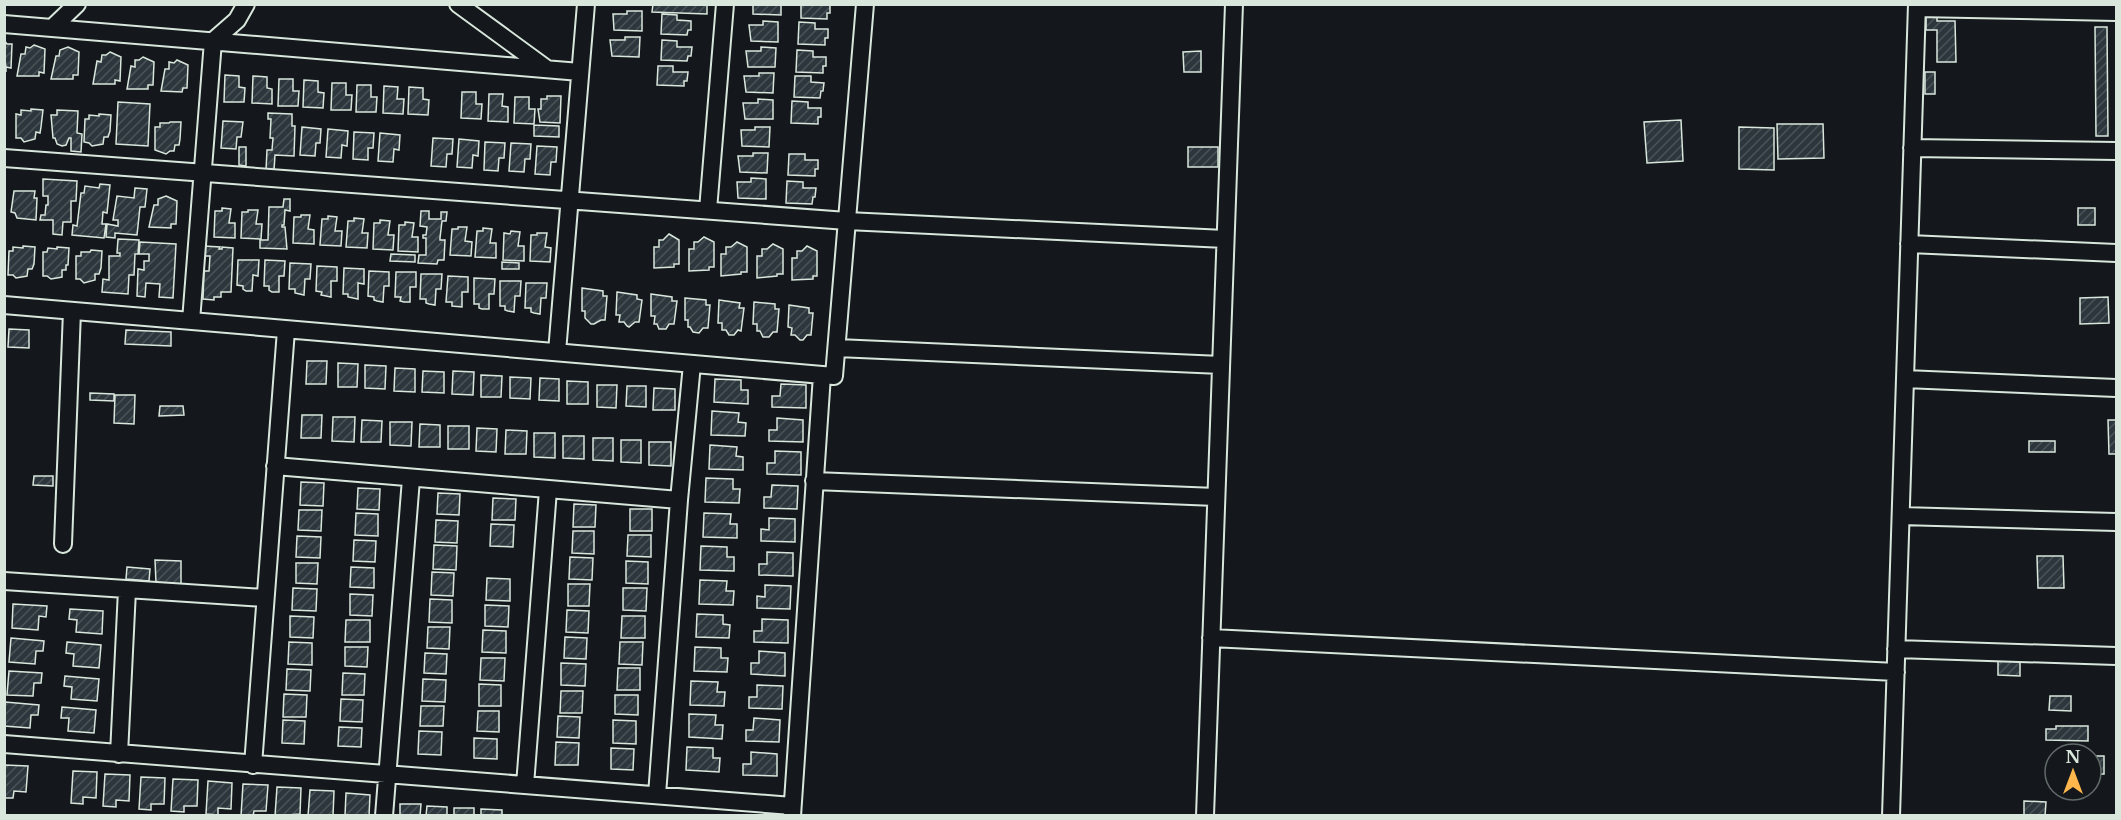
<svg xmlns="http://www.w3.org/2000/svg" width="2121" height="820" font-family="'Libre Baskerville',serif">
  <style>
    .building { fill: url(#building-hatch); stroke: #d8e6dc; stroke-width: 1.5 }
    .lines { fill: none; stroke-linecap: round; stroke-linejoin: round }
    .street-casing { stroke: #d8e6dc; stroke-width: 20 }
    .street { stroke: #14181c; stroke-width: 16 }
  </style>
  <defs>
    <pattern id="building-hatch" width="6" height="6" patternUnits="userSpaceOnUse" patternTransform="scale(1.5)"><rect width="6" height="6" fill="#2c363c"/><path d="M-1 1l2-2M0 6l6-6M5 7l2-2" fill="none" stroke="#4a5358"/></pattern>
  </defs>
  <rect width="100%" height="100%" fill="#14181c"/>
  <path class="building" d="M653,4h54v10l-55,-2z
    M751,4h30v11l-28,-1v-8z
    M801,4h29v9h-3v6l-26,-1z
    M1937,9v12h18l1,41h-19v-32h-11v-20z
    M627,11h15v20l-28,-1 -1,-16h14z
    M662,14l15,1v5l14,1v9h-3l-1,5 -26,-1z
    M763,21l15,1v20l-27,-1 -2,-16h14z
    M799,22l16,1v6h13v9h-3v7l-27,-1z
    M2095,27h12l1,109h-12z
    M625,37h15l-1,20 -27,-1 -2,-16h15z
    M4,40l3,4h5l-1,24 -5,-1v5z
    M662,40l15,1v6h15l-1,9h-3l-1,5 -26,-1z
    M34,45l11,4 -1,24 -5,-1v4h-22l4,-22h4l1,-7 4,1z
    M68,47l11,5 -1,23h-5v4h-22l5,-23h3l1,-6z
    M761,47l15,1 -1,19h-27l-2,-16h15z
    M797,50l16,1v6h13v9h-3v7l-27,-1z
    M1201,51v21h-17l-1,-20z
    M110,52l11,5 -1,24 -5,-1v4h-22l4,-23 4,1 1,-7h4z
    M143,57l11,5 -1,23h-5v4h-21l4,-23 4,1v-7h4z
    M177,60l11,5 -1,23h-4l-1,4 -21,-1 4,-22h4v-7l5,1z
    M658,66h15v6h15l-1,9h-3v5l-27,-1z
    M1925,72h10v22h-10z
    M759,73h15l-1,20 -27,-1 -2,-16h15z
    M225,75l14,1v11l6,1 -1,14h-20z
    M253,76l14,1v11l5,1v15l-20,-1z
    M795,76h16v6l13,1 -1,8h-2l-1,7 -26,-1z
    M279,79h14v12h6l-1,15h-20z
    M304,80l14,1v11l6,1 -1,15 -20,-1z
    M332,83h14v12h6l-1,15h-20z
    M357,85h14v12h6l-1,15h-20z
    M384,86l14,1 -1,12h7l-1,15 -20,-1z
    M409,87l14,1v11l6,1 -1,15 -20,-1z
    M462,92h14v12h6l-1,15 -20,-1z
    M489,94h14l-1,12 6,1v15l-20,-1z
    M547,96h14l-1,27 -20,-1 -2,-13h3v-10h6z
    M515,97h14v12h6l-1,15 -20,-1z
    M758,99l15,1v19h-28l-2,-16h15z
    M792,101l16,1v6h13v9h-3v7l-27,-1z
    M118,102l32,2 -2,42 -32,-2z
    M31,109l12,1 -2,17 -1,6 -4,-1 -1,7 -11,3 -3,-4h-5v-24l5,1v-5l10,1z
    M57,110l21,1 -1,22 5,1 -1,18 -10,-1v-13h-2l-3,7 -4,1 -5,-2 -2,-6h-2l-2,-23h6z
    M268,113l24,1v12h3l-1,30 -19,-1 -1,15h-8l1,-20h5l1,-12h-3l1,-19h-3z
    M99,114l12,1 -1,16 -2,6h-4l-1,7 -11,2 -3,-3 -5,-1 1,-23h4v-4l10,1z
    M1681,120l2,41 -36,2 -3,-41z
    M223,121l20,1 -2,15h-4l-1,12 -15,-1z
    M170,122h11l-1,17 -1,6h-4l-1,6h-4l-4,3 -11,-4v-23h5v-4h9z
    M1777,124h46l1,34 -46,1z
    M534,125l25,1v11l-25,-1z
    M302,127l19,2 -1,14h-4l-1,13 -15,-1z
    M755,127h15l-1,20 -27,-1 -1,-16h14z
    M1739,127l35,1v42l-35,-1z
    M328,129l20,2 -1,15 -5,-1 -1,13 -15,-1z
    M354,132l20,1 -1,15h-5v12l-15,-1z
    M380,133l20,2 -1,15 -5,-1 -1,13 -15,-1z
    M433,138l20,1 -1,15h-5l-1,13 -15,-1z
    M459,139l20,2 -1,15 -5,-1 -1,13 -15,-1z
    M485,142l20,1 -1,15h-5l-1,13 -14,-1z
    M511,143l20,1 -1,15h-5l-1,13 -15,-1z
    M537,146l20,1 -1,15h-5l-1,13 -15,-1z
    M239,147h7v19l-7,-1z
    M1188,147h30v20h-30z
    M753,153h15l-1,20 -27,-1 -2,-16h15z
    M789,154h16v6h13v9h-3v7l-27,-1z
    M751,178l15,1v20l-28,-1 -1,-16h14z
    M43,179l34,2 -1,20h-5v21h-8l-1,13 -9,-1v-14h-13l1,-5h4l1,-10h2v-9h-5z
    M787,181l16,1v6h13l-1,9h-2l-1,7 -26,-1z
    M100,184l10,1 -3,28 -4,-1 -1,12h4l-2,14 -32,-3 1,-10 4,1 4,-33h3l1,-7 14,2z
    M135,188l12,1 -2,18h-5l-3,28 -22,-2v5l-9,-1 1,-13 11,2v-6h-5l4,-24 17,2z
    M14,191h21l-1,7h3l-1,22 -19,-2 -2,-5 -4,-1z
    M166,196l11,5 -1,23h-5v4l-22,-1 5,-22h4v-6z
    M284,199h6v12l-5,-1 -1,15h-2v2h3l2,22 -27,-1v-8h8l1,-33h14z
    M222,208l9,1 -2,14h6v15l-21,-1 1,-26h7z
    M2078,208h17v17h-17z
    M248,210h10l-2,14h6l-1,15 -20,-1 1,-26h6z
    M421,211h8v8h12v-7h6l-1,9h-4l-2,17v2h5l-1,20h-6l-1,4 -19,-1 1,-8h7v-17h-3v-3h3l1,-8 -7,-1z
    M301,215h9l-2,14 6,1v14l-21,-1 1,-26h7z
    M328,216l9,1 -2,14h7l-1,15 -21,-1 2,-26h6z
    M354,218l10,1 -2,14h6l-1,15 -21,-1 2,-26h6z
    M380,220l10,1 -2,14h6l-1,15 -20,-1 1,-26h6z
    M405,222l9,1 -2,14h6v15l-20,-1 1,-26h6z
    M458,227h9l-2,14 7,1 -1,14 -21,-1 2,-26h6z
    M483,228l9,1 -2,14h6v15l-21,-1 2,-26h6z
    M511,231l9,1 -2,14h6v15l-21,-1 1,-27 6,1z
    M537,233h10l-2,14 6,1 -1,14 -20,-1 1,-26h6z
    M669,234l10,6v24h-5v3l-20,1v-21h5v-7h4z
    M704,237l10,5v25h-5v3l-20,1v-22h5v-7h4z
    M118,239l21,1 -1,14h-3l-1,21h-5l-1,19 -26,-2 1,-13 6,1v-24h11v-3h-3z
    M140,242l36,2 -3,54 -14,-1 1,-13 -14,-1 -1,14 -8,-1 1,-27 6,1v-9h5v-7h-10z
    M737,242l10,5v25h-6v2l-20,2v-22h5v-7h5z
    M773,244l10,5v25h-6v2l-20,2v-22h5v-7h5z
    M23,246l12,1 -1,17 -2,5h-4l-1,7 -11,2 -3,-3h-5l1,-24h4v-4l10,1z
    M203,246l17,1 -1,2h3v-2l11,1 -2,44h-10v5h-7v3l-11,-1 1,-28h5l1,-15h-7z
    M807,246l10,5v25h-4v3l-21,1v-22h5v-7h5z
    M57,247l12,1 -1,17h-2v5h-4v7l-11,2 -4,-3h-4v-24h4l1,-4 9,1z
    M91,250l11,1 -1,17 -2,6h-4v6l-11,3 -4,-4h-4v-23h5v-4h9z
    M391,254l24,1v7l-25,-1z
    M238,260h21l-1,16 -5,-1 -1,16h-6l-3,-2v-3l-6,-1z
    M265,260l20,1 -1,15h-5v16h-7l-3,-2v-4h-5z
    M502,262l17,1v6h-17z
    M290,263l21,1 -1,15h-5l-1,16 -9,-2v-4h-6z
    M317,266l20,1v14h-6v16l-10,-2 1,-3 -6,-1z
    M344,268l20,1v15l-6,-1v16l-10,-2v-3h-5z
    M369,271l20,1v14h-5l-1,16 -6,-1 -3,-1v-3l-6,-1z
    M396,272h20v15h-6v15h-6l-4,-1 1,-4h-6z
    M421,274h21l-1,15h-5l-1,16 -6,-1 -3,-1v-4h-6z
    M448,276l20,1v15h-6v15l-10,-1v-4h-6z
    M474,278l21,1 -1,15h-5v15h-7l-3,-1v-4h-5z
    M500,281h21l-1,15h-5l-1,16 -6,-1 -3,-1v-4h-5z
    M526,283h21l-1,15h-5l-1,16 -6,-1 -3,-1v-4h-6z
    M582,288l21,3v5h4l-2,24h-4l-7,4h-3l-6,-6v-7h-3z
    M617,292l20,3v4l5,1 -3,22h-4l-6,5 -2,-1 -3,-4h-5l1,-7h-4z
    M651,294l21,3v4h5l-3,23h-5l-3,5h-7l-2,-5h-3l1,-8h-4z
    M2108,297l1,26 -29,1v-26z
    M685,298l21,2v5h4l-2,23h-5l-4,5 -6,-1 -3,-5h-2v-7h-3z
    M719,300l21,3 -1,5h5l-3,23 -3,-1 -4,5h-5l-3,-5h-4v-7h-4z
    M754,302l21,2v5h4l-2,23h-4l-4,5h-6l-3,-6h-3v-7h-4z
    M789,305l20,3v5h4l-2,22h-4l-4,5h-3l-5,-5h-4l1,-7 -4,-1z
    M9,329l20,1v18l-21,-1z
    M126,330l45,2v14l-46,-2z
    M307,361h20l-1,23h-20z
    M338,363l20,1 -1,23h-19z
    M365,365l21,1 -1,23 -20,-1z
    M395,368l20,1v23l-21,-1z
    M423,371l21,1v21l-22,-1z
    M453,371l21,1 -1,23 -21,-1z
    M481,375l21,1 -1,21h-20z
    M510,377l21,1 -1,21 -20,-1z
    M540,378l19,1v22l-20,-1z
    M715,379l26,1v10h7v14l-34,-2z
    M567,381l21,1v22h-21z
    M781,384l25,1v23l-34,-1v-11h8z
    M597,385h20l-1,23 -19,-1z
    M627,386h19v21l-20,-1z
    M654,388l21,1v21h-22z
    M90,393l24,1v7l-24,-1z
    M115,395h20l-1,29 -20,-1z
    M160,406h23l1,9 -25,1z
    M712,411l27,2 -1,9 8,1 -1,13 -34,-1z
    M302,415h20l-1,23h-20z
    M333,417h22l-1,25 -22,-1z
    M777,418l26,2v22l-34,-1v-11h8z
    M362,420l20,1 -1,21h-20z
    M2108,420h8v34h-7z
    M390,422h22l-1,24 -21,-1z
    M420,424l20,1v22h-21z
    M448,426h21v23h-21z
    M477,428l20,1 -1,23 -20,-1z
    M506,430l21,1 -1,23h-21z
    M534,433h21v25l-21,-1z
    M563,436h21v23l-21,-1z
    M593,438h20v23l-20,-1z
    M621,440h20v23l-20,-1z
    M2029,441h26v11h-26z
    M649,442h22v24l-22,-1z
    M710,445l27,2 -1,9 7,1v13l-34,-1z
    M775,451l26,1v23l-34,-1v-11h8z
    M34,476h19v10l-20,-1z
    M706,478l27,1v10h7l-1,14 -34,-1z
    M301,482l23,1 -1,23 -23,-1z
    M772,485l26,1 -1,23 -33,-1v-11h7z
    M358,488l22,1 -1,21 -22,-1z
    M438,493l22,1 -1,21 -22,-1z
    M493,498l23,1 -1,21h-23z
    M574,504l22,1 -1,22h-22z
    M630,509h22v22h-22z
    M299,510h23l-1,21 -23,-1z
    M356,513l22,1v22l-23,-1z
    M704,513l27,1 -1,10h7v14l-34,-1z
    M769,518l26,1v23l-34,-1v-12l8,1z
    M436,520l22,1 -1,22 -22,-1z
    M491,524l23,1 -1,22 -23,-1z
    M573,531h21v23l-22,-1z
    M628,535h23v22l-24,-1z
    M297,536l24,1 -1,21 -24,-1z
    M354,540l22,1 -1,21 -22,-1z
    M434,545l23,1 -1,24 -23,-1z
    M701,546l26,1v10h7v14l-34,-1z
    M767,552l26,1v23l-34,-1v-11h8z
    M2037,556h26l1,32h-26z
    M570,557l23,1 -1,22 -23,-1z
    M155,560l26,1v23l-25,-1z
    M626,561l22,1v22l-22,-1z
    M296,563h22l-1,21 -21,-1z
    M127,567l23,2 -1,12 -23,-2z
    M351,567l23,1v20l-24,-1z
    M432,572l22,1 -1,23 -22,-1z
    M487,578l23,1v22l-24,-1z
    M700,580l27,1 -1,10h8l-1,14 -34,-1z
    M568,584h22l-1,22h-21z
    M765,585l26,1 -1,23 -33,-1v-12l8,1z
    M293,588l24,1 -1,22 -24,-1z
    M623,588h24l-1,23 -23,-1z
    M350,594l23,1 -1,21 -22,-1z
    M430,599l22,1v23l-23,-1z
    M13,604l34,2 -1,11 -7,-1 -1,14 -26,-2z
    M485,605l24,1 -1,21 -23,-1z
    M70,609l33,2 -1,23 -26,-2 1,-12 -8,-1z
    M567,610l22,1 -1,22 -22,-1z
    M697,614l26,1v9l7,1 -1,13 -33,-1z
    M290,616l24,1 -1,21 -23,-1z
    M622,616h23v22h-24z
    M762,619l26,1v23l-34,-1v-11h8z
    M346,620h24v22h-25z
    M428,627h22l-1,22 -22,-1z
    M483,630l23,1v22l-24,-1z
    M565,637l22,1 -1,21 -22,-1z
    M11,638l33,3 -1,10h-7l-1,13 -26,-2z
    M67,642l34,3 -2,23 -26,-2 1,-12 -8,-1z
    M289,642l23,1v22l-24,-1z
    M620,642h23l-1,23 -23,-1z
    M345,647h23l-1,20 -22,-1z
    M695,647l26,1v10h7l-1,14 -33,-1z
    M759,651l26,2v23l-34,-2v-11h8z
    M425,653l22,1 -1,20 -22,-1z
    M1998,657h22v19l-22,-1z
    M481,658h24l-1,23 -24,-1z
    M561,663l25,1 -1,22 -24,-1z
    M618,668h22v22h-23z
    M287,669l24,1 -1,21 -24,-1z
    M9,671l33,2 -1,10h-7l-1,13 -26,-1z
    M343,673l22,1 -1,21h-22z
    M65,676l34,3 -2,22 -26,-2 1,-12 -8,-1z
    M423,679l23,1 -1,22 -23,-1z
    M691,681l27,1 -1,10h8l-1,14 -34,-1z
    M479,684l22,1v21h-22z
    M757,685l26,1 -1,23 -33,-1v-11h8z
    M561,691h22l-1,22h-22z
    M284,694l23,1 -1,22h-23z
    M615,695h23v20l-23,-1z
    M2050,696h21v15l-22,-1z
    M341,699l22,1 -1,22 -22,-1z
    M5,702l34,3 -1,10h-7l-1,13 -26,-2z
    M421,706h23l-1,20h-23z
    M62,707l34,3 -2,23 -26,-2 1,-13h-8z
    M478,711h21v21l-22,-1z
    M689,714l27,1 -1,10h8l-1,14 -33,-2z
    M558,716l22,1 -1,21 -22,-1z
    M754,718l26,2 -1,22 -33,-1v-11h7z
    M283,720l22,1 -1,23 -22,-1z
    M613,720l23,1v23l-23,-1z
    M2056,726h32v15l-42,-1v-11h10z
    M339,727l23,1 -1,19 -23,-1z
    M419,731l23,1 -1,23 -23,-1z
    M474,738l23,1v20l-23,-1z
    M556,742l23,1 -1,22h-23z
    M687,747l26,1v10h7l-1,14 -33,-2z
    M611,748l23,1 -1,21 -22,-1z
    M751,752l26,2v22l-34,-1v-11h8z
    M2091,756h13v18h-13z
    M4,765l24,1 -2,26 -12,-1 -1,7h-9z
    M73,771l24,1 -1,26 -13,-1v7l-12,-1z
    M105,774l25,1 -1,26 -13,-1v7l-13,-1z
    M141,777l24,1 -1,26h-13v6l-12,-1z
    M173,779l25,1 -1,26h-13v6l-13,-1z
    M208,781l24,2 -1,26 -13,-1v7l-12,-1z
    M243,784l25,1 -2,26h-12l-1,5h-12z
    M277,787l24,1 -1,26 -25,2z
    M310,790l24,1 -1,25h-25z
    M346,793l24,2 -1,21h-24z
    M2024,801l22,1 -1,14h-21z
    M400,804h21l-1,12h-20z
    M427,806l20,1v9h-21z
    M454,808h20v8h-20z
    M481,809l21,1v6h-21z"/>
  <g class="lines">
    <g class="street-casing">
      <path id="street" d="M458,4l89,65
        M1917,8l199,4
        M4,24l576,48
        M52,28l25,-24
        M1912,148l204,3
        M4,158l843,63 378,18
        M708,210l17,-206
        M1909,244l207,9
        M4,305l830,71 31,-372
        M191,321l22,-280 24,-21 9,-16
        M837,348l384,17
        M557,352l29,-348
        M1905,379l211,9
        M275,466l404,34
        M814,481l402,16
        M1901,516l215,6
        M63,544l9,-233
        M4,581l260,17
        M1211,638l685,34
        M1896,649l220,7
        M4,744l788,62
        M119,754l8,-164
        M253,765l33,-435
        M525,785l23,-295
        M657,795l22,-295 13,-136
        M384,816l27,-337
        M792,816l30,-441
        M1205,816l29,-812
        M1891,816l26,-812"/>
    </g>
    <use href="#street" class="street"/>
  </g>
  <rect width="2121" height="820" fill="none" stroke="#d8e6dc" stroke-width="12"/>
  <g transform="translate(2073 772)"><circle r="28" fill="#14181c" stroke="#626a69" stroke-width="1.5"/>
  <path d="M0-4.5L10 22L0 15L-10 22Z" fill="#ffb74d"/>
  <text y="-9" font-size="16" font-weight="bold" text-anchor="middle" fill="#d8e6dc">N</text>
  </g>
</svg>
